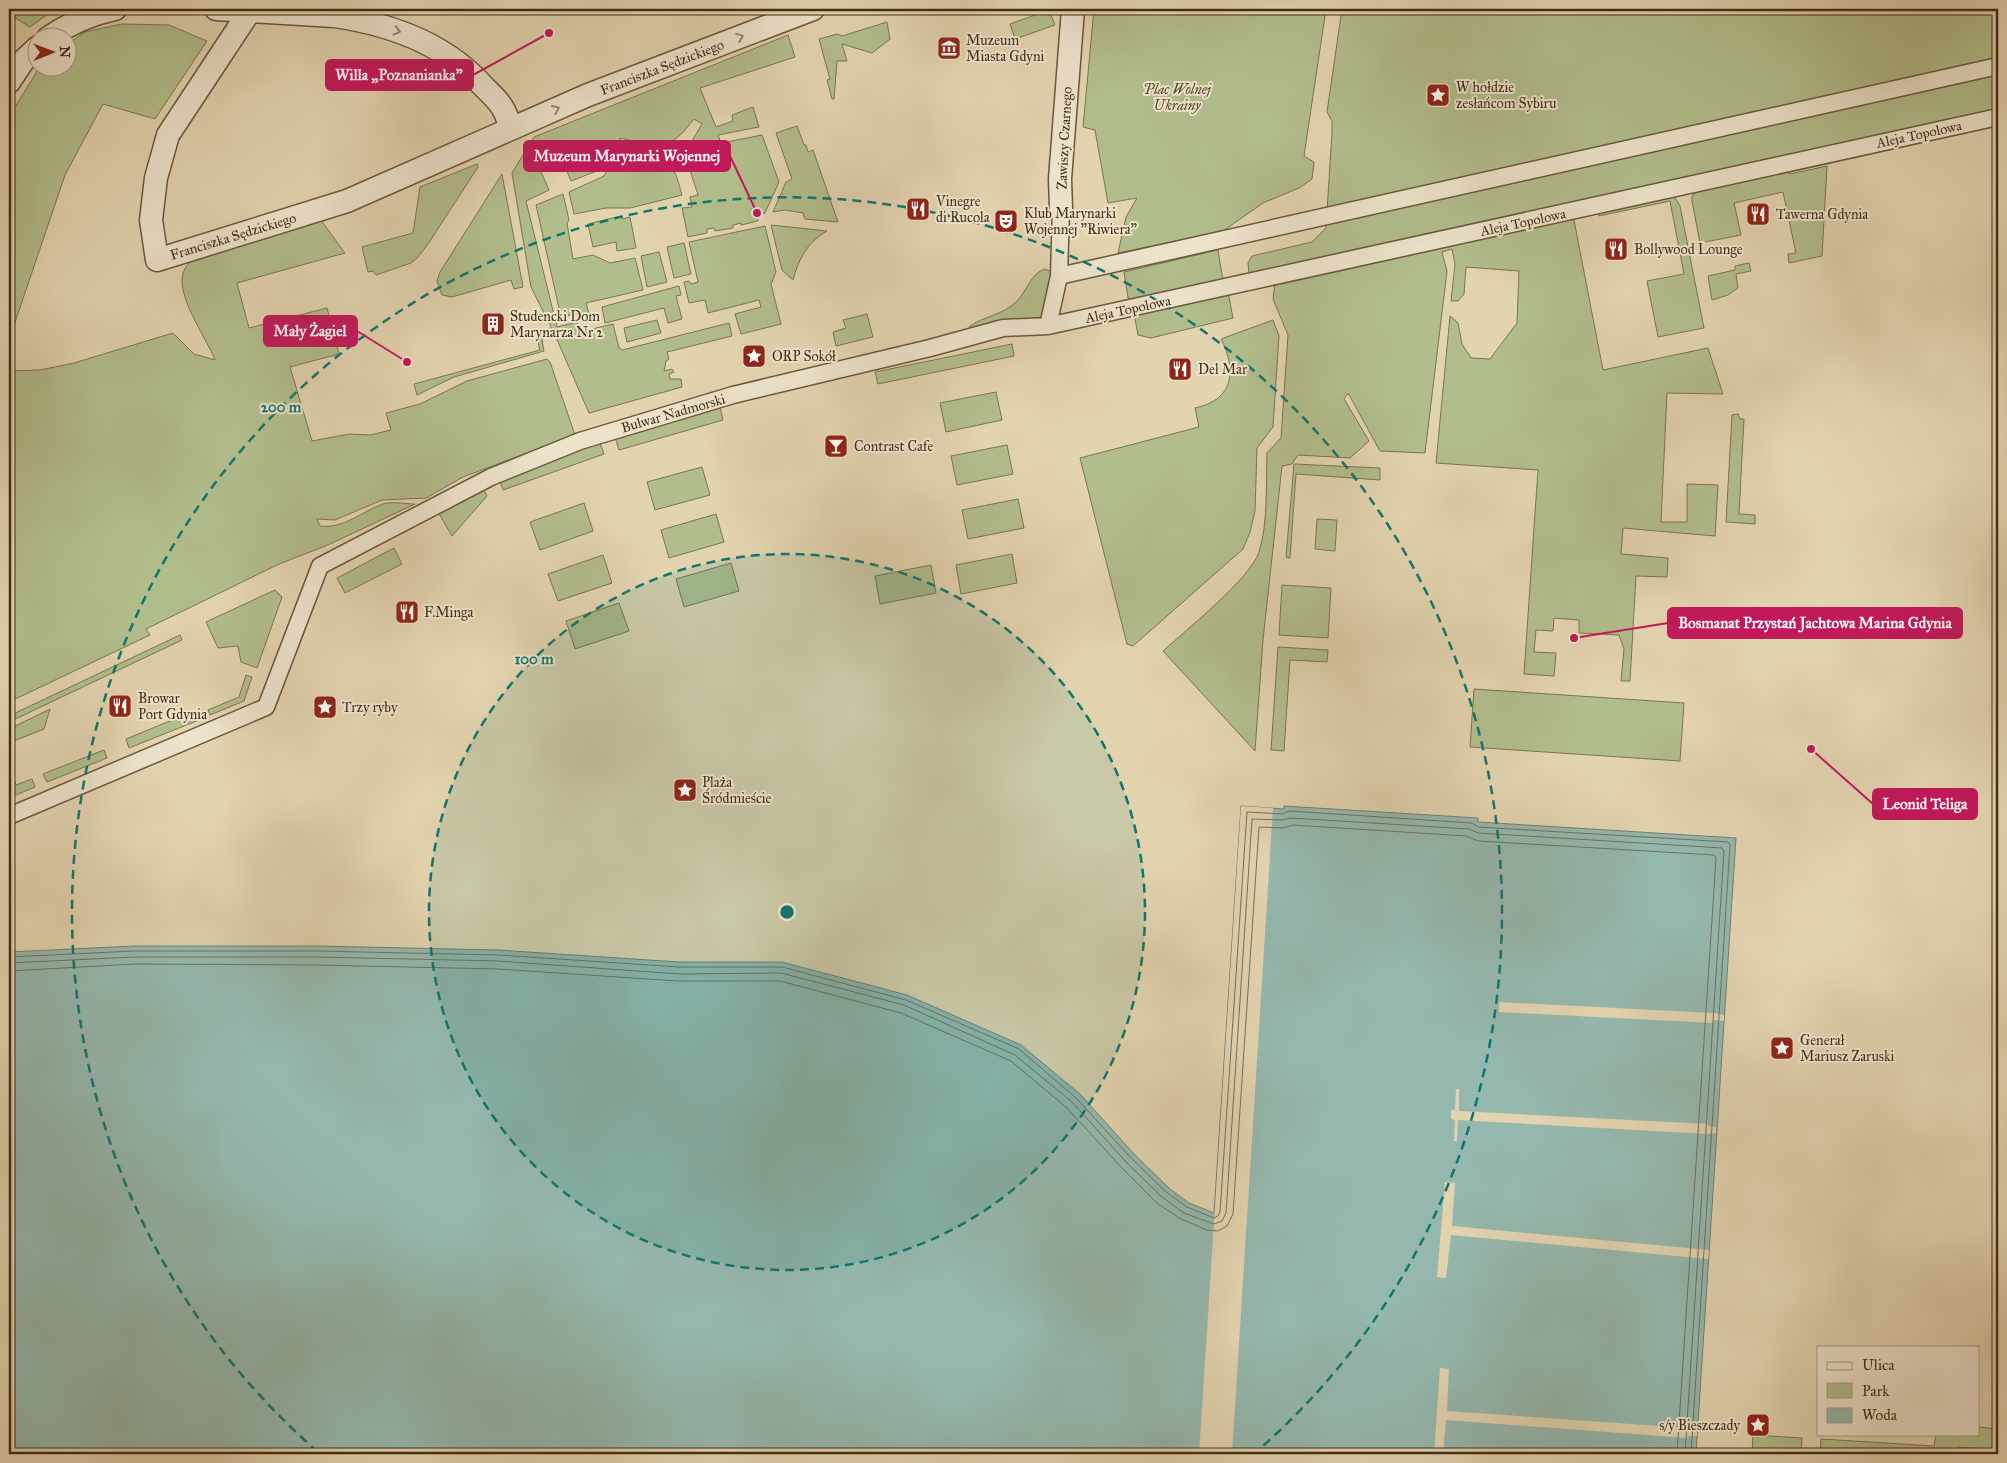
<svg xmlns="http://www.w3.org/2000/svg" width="2007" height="1463" font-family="'IM FELL Great Primer',serif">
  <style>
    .green { fill: #b2bd8c; stroke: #7a7550 }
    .water { fill: #95b8ae; stroke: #748071 }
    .pier { fill: #e3d4b0 }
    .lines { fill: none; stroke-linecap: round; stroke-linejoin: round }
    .shore { stroke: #6c7262; stroke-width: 1 }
    .pedestrian-casing { stroke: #6a573c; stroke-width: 19 }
    .minor-casing { stroke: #6a573c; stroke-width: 25 }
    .pedestrian { stroke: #ede3cc; stroke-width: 16 }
    .minor { stroke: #ede3cc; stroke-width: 22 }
    .oneway { stroke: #988870 }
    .ring { fill: none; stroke: #0f766e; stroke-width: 2.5; stroke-dasharray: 9 6 }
    .labels { text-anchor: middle; stroke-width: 4; stroke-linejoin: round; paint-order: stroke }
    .poi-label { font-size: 14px; fill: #422d15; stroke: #ede3cc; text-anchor: start }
    .street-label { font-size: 14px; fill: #422d15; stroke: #ede3cc }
    .park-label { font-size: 14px; font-style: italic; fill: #584a2d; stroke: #ede3cc }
    .centre { fill: #0f766e; stroke: #ede3cc; stroke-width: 2.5 }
    .ring-label { font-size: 15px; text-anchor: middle; font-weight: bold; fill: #0f766e; stroke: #ede3cc; stroke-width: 4; stroke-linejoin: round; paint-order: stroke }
    .leader { fill: none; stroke: #c2185b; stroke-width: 2 }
    .callout-dot { fill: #c2185b; stroke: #ede3cc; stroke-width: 2 }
    .callout { fill: #c2185b; stroke: #c2185b; stroke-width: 2 }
    .callout-label { font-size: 15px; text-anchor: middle; font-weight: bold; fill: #fff }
  </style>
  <rect width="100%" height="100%" fill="#e3d4b0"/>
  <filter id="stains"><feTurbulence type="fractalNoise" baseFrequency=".004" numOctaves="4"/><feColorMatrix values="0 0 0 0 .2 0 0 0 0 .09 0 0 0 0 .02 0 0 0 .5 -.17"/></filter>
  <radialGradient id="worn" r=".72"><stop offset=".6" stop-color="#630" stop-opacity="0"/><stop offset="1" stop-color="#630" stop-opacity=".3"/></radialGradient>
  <path class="green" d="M9,9h46l-25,18 -21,-13z
    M1094,9h232l-22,147 10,6 -2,17 -13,9 -36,15 -40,28 -105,22 8,-36 11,-19 -29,5 -13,-73 -12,-3z
    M1342,9h656v102l-749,163 -1,-11 4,-7 60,-14 14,-14 6,-96v-11l-5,-9z
    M1049,10l6,15 -40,14 -5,-15z
    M887,22l3,17 -18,14 -30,-9 5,17h-10l-3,38h-2l-5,-19 3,-1 -11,-40 18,-5 5,2z
    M122,24l47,1 38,16 -52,78 -52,-15 -38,71 -56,165v-223l30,-49h29v-24l17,-12z
    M788,35l7,22 -95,31 16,39 17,-6 -1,-6 21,-8 6,20 -41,8 3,8 41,-8 17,47 -14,31 -8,2 1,6 -17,4v-2l-8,2v3l-18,3 -1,-3 -7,1v4l-19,4 -6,-29 10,-1 -2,-10 8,-2c-4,-14 -14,-35 -8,-50 3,-7 8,-14 12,-21l-8,-5c-5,6 -10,13 -16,18 -15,14 -40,5 -58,1l3,17 -23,6 -3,10 -26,10 -11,-28 -23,10 12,27 -23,11 31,126 20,-5 3,10 33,-8 6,24 3,2 107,-27 3,13 -65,16 2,7 -3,2 -2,10 8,-2 2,3 -5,2 1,5h11l1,8 -93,26 -34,-78 -24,-48 -19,-114 22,-36z
    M797,126l7,19h2l2,7 5,-2 25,72 -33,-3 -2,-6 -18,-3 -12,2 13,-30 6,-3 -16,-46z
    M658,155c17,9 19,23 24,40l-52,13h-24l-32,6 -5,-22 35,-16 5,-10z
    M477,164l1,3 -50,77 -11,14 -6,5 -35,12 -3,-4 -5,1 -6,-25 51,-14 7,-46z
    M1827,166l-5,90 -33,7 -1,-9 8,-1 -13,-61 -49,11 7,32 -41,8 -8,-42v-5l5,-6 84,-21 9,5z
    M502,174l21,113 -9,2 -3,-9 -59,17 -10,-2 -5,-14 3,-9z
    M563,194l6,26 -2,3 6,36 20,-4 17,8 25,-5 8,32 -57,13 4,15 -8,2 -2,-7 -19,4 -25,-112z
    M1671,196l5,3 4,7 24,122 -46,9 -11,-56 37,-7 -14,-73 -71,15 -1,-6z
    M1573,215l30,155 105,-22 15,46 -56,-1 -6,129h26v-38l31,1 -3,51 -92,-8 -2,26 47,4 -1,19 -31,-1 -6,105h-9l3,-32 -5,-14 -40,-2v-13l-25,-2 -1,13 -17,-1 -2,22 22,1 -2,23 -30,-2 14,-204 -102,-7 14,-147 8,7 4,21 9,14 19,1 27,-36 2,-52 -53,-4 -2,27 -6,7h-7l4,-37 -3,-15 -10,3 5,19 -22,182 -45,-2 -32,-58 -4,6 25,42 -19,17 -52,-3 -6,9 -10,2 -19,174 -8,111 -92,-100c23,-21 87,-72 96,-99 9,-27 7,-70 8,-99l14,-15 7,-103 -15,-36 2,-17z
    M621,216l1,3 8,-2 6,31 -19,3 -1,-9 -23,5 -5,-23z
    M320,219l25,34 -108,30 12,45 78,-20 12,46 -49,13 22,74 37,-7 21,1 21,-5 -5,-17 34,-9 47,-23 80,-22 3,3 25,73 -112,42 -37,21 -44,2 -47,20 -18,-1 3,7c24,3 41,-14 63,-22 9,-3 22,0 32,0l-87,41 -49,19 -133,65 4,6 -141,67v-331l31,-1 34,-7 99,-30 21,21 21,6c-8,-22 -45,-71 -29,-93 2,-3 6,-6 9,-8z
    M771,225l56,6c-19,10 -29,29 -34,49l-11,-10z
    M765,226l11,46 -5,12 10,40 -40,10 -6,-20 26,-7 -2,-7 -51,13 -3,-13 -16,3 -5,-21 5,-1 2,3 7,-2 -9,-40z
    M684,243l7,31 -17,4 -7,-31z
    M1218,250l5,31 -94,22 -5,-31z
    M659,252l8,30 -20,5 -6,-31z
    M1749,263l2,8 -15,3 2,14 -10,7 -16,5 -4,-24 27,-6v-4z
    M1045,269l7,3 -4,35 -9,12 -66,12 -4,-4c14,-11 35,-12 48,-26 10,-10 14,-28 28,-32z
    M679,286l2,9 -5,1 6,23 -14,4 -4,-15 -59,15 -3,-16z
    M1228,292l5,26 -82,20 -13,-3 -4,-21z
    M867,314l6,23 -37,9 -3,-14 13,-4 -3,-8z
    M657,320l4,13 -34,9 -3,-14z
    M1273,320l6,16 -6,91 -16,21 -2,63 -5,21 -7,17 -110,97 -6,-2 -47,-186 119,-31 -4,-19c39,-8 42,-38 26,-69z
    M541,334l3,17 -90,26 -37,18 -3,-11 126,-34 -4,-15z
    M1012,344l2,12 -136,28 -3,-12z
    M996,392l6,28 -56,12 -6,-29z
    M720,407l3,13 -104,30 -4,-13z
    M1738,414l2,5h4l-5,95 16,1v9l-29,-2 6,-107z
    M600,443l4,11 -101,36 -4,-11z
    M1007,445l6,29 -56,11 -6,-29z
    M1294,464l86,4v12l-84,-6 -6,84 -4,-1z
    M702,467l8,28 -55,15 -8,-28z
    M482,486l5,10 -35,40 -15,-26z
    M1018,499l6,29 -56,11 -6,-29z
    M584,503l9,28 -53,19 -10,-28z
    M716,514l8,28 -55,16 -8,-28z
    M1317,519l20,1 -2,31 -20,-2z
    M394,548l8,16 -57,29 -8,-15z
    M1012,554l5,29 -56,11 -5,-29z
    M603,555l9,28 -54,18 -10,-27z
    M731,563l8,28 -55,16 -8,-28z
    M931,565l5,28 -56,11 -5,-28z
    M1282,585l49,3 -3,50 -49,-3z
    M275,590l7,7 -25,71 -16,-6 -3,-16 -20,2 -12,-26z
    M619,603l10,28 -54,18 -9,-28z
    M180,635l2,5 -173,82v-6z
    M1278,647l50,3 -1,12 -37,-2 -6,91 -13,-1z
    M246,675l6,2 -8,24 -34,14 -2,-5 31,-13z
    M1474,689l210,14 -4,58 -210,-14z
    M50,709l-6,20 -35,14v-14z
    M187,714l3,4 7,-3 2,5 -70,28 -3,-9z
    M104,750l3,8 -60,24 -4,-8z
    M9,767l7,18 16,-6 3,8 -26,11z
    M1978,1427l20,2v21l-40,-3v7h-138l1,-15 113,7 2,-12h42z
    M1753,1435l49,3 -1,16h-49z"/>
  <path class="water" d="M1241,806l43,3v-3l194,12v4l258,16 -40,616h-1687v-502l125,-6h183l181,4 181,12h103l125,33 114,50 59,49 55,61 35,34 19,14 25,10z"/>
  <path class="pier" d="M1241,806l32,2 -41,646h-33z
    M1499,1002l214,11 11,2v6l-10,-1 -1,3 -214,-11z
    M1456,1089h3v22l249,13v2l8,1v6l-9,1 -249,-14 -1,21h-3l1,-21 -4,-1v-9h4z
    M1445,1182l10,1 -3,43 257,24 -1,9 -257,-24 -5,43 -9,-1z
    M1440,1368l9,1 -2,42 241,17 9,1v7h-9l-1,2 -241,-18 -3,34h-9z"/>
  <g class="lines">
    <path class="shore" d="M9,957l125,-6h183l181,4 181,12h103l124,33 113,49 57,49 56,61 34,33 21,15 27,11 4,-2 2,-4 27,-400 36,2 6,-3 183,12 6,4 250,15 2,3 -39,609
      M9,963l125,-6h183l181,4 181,13 102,-1 123,32 111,50 57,47 55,61 35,34 22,16 30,11 8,-3 4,-8 26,-394 31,1 8,-2 178,11 9,4 244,15 2,3 -39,603
      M9,971l126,-7 182,1 181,4 180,12h102l121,32 110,48 56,47 55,60 36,36 23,15 26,11 11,1 9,-5 6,-12 26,-387 24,1 10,-3 173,11 12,5 236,14 2,3 -39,596"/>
    <g class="pedestrian-casing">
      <path id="pedestrian" d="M1059,276l939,-210
        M1048,326l11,-50 2,-67
        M9,816l257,-109 54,-141 171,-89 89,-36 153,-46 197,-47 73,-20 45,-2 950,-209"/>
    </g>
    <g class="minor-casing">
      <path id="minor" d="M216,9l118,7c56,8 111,27 150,71 6,6 13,12 18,20 4,6 6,14 10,21
        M251,9l-83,126 -12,43 -5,42 6,40 190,-59 241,-106 225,-86
        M48,38c22,-15 42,-24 67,-29
        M9,82l14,-21 15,-14
        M1061,209l-1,-30 13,-170"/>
    </g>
    <use href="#pedestrian" class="pedestrian"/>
    <use href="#minor" class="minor"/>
  </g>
  <defs><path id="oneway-chevron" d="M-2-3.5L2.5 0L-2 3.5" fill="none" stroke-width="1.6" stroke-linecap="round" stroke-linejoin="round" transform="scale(1.25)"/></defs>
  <g class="oneway">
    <use href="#oneway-chevron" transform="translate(397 31) rotate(15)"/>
    <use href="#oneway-chevron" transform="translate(740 37) rotate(-21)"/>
    <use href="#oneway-chevron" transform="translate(556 109) rotate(-23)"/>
  </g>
  <circle cx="787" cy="912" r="358" fill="#0f766e" fill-opacity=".12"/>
  <g class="ring">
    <circle cx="787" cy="912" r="358"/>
    <path d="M318 1452A715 715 0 1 1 1256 1452"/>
  </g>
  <defs>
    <g id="museum-square" transform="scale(1.25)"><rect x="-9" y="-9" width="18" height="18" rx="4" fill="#8f2418" stroke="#ede3cc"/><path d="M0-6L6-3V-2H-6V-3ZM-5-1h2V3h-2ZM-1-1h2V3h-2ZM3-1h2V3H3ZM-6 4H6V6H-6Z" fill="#fff"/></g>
    <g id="sight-square" transform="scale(1.25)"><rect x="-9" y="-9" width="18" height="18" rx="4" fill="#8f2418" stroke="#ede3cc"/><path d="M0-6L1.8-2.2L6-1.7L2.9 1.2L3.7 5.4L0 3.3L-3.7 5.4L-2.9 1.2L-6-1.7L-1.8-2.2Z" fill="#fff"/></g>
    <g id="restaurant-square" transform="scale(1.25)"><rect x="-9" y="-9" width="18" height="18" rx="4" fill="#8f2418" stroke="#ede3cc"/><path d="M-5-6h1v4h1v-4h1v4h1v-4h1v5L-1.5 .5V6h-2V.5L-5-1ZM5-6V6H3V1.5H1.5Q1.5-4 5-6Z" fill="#fff"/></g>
    <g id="theatre-square" transform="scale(1.25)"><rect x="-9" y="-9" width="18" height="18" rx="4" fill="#8f2418" stroke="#ede3cc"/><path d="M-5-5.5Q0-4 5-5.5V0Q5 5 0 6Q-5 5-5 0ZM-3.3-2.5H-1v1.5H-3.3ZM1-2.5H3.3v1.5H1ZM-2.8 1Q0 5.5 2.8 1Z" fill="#fff"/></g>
    <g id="building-square" transform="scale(1.25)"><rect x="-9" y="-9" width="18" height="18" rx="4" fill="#8f2418" stroke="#ede3cc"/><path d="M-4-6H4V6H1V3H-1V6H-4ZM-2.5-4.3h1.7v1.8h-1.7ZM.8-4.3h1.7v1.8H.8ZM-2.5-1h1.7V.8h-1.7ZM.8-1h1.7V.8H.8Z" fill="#fff"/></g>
    <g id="bar-square" transform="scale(1.25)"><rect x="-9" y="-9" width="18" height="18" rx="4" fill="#8f2418" stroke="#ede3cc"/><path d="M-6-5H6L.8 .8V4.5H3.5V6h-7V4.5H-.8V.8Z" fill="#fff"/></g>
  </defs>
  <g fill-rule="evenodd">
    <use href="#museum-square" x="949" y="48"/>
    <use href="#sight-square" x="1438" y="95"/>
    <use href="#restaurant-square" x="918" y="209"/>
    <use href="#restaurant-square" x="1758" y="214"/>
    <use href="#theatre-square" x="1006" y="221"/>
    <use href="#restaurant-square" x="1616" y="249"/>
    <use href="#building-square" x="493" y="324"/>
    <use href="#sight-square" x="754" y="356"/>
    <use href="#restaurant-square" x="1180" y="369"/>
    <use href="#bar-square" x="836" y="446"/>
    <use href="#restaurant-square" x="407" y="612"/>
    <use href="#restaurant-square" x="120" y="706"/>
    <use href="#sight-square" x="325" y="707"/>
    <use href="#sight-square" x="685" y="790"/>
    <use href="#sight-square" x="1782" y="1048"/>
    <use href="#sight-square" x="1758" y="1425"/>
  </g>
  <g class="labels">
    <g class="poi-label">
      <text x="966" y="45">Muzeum<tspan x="966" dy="16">Miasta Gdyni</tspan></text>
      <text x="1456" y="92">W hołdzie<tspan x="1456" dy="16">zesłańcom Sybiru</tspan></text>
      <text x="936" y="206">Vinegre<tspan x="936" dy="16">di Rucola</tspan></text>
      <text x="1024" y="218">Klub Marynarki<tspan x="1024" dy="16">Wojennej "Riwiera"</tspan></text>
      <text x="1776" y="219">Tawerna Gdynia</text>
      <text x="1634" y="254">Bollywood Lounge</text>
      <text x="510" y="321">Studencki Dom<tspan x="510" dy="16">Marynarza Nr 2</tspan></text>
      <text x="772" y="361">ORP Sokół</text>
      <text x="1198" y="374">Del Mar</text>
      <text x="854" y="451">Contrast Cafe</text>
      <text x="424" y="617">F.Minga</text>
      <text x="138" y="703">Browar<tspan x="138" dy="16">Port Gdynia</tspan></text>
      <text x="342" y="712">Trzy ryby</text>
      <text x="702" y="787">Plaża<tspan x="702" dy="16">Śródmieście</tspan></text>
      <text x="1800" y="1045">Generał<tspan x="1800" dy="16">Mariusz Zaruski</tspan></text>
      <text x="1740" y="1430" text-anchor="end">s/y Bieszczady</text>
    </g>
    <g class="street-label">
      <text transform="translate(662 67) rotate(-21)" y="5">Franciszka Sędzickiego</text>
      <text transform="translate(1919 134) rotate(-12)" y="5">Aleja Topolowa</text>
      <text transform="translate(1064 138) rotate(-87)" y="5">Zawiszy Czarnego</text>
      <text transform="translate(1523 222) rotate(-12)" y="5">Aleja Topolowa</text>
      <text transform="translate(233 236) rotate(-17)" y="5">Franciszka Sędzickiego</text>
      <text transform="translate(1128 309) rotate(-12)" y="5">Aleja Topolowa</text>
      <text transform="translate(673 413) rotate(-16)" y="5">Bulwar Nadmorski</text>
    </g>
    <g class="park-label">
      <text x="1177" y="94">Plac Wolnej<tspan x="1177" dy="16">Ukrainy</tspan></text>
    </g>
  </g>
  <circle cx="787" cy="912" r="8" class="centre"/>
  <g class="ring-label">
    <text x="281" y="412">200 m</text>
    <text x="534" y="664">100 m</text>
  </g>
  <path class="leader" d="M549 33L473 75M757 213L730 156M407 362L357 331M1574 638L1668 623M1811 749L1873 804"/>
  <g class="callout-dot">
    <circle cx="549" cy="33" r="5"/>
    <circle cx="757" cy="213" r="5"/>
    <circle cx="407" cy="362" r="5"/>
    <circle cx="1574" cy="638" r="5"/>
    <circle cx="1811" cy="749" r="5"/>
  </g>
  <g class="callout">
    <rect x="326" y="60" width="147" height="30" rx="5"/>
    <rect x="524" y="141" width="206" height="30" rx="5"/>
    <rect x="264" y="316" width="93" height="30" rx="5"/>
    <rect x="1668" y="608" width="294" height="30" rx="5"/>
    <rect x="1873" y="789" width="104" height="30" rx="5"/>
  </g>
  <g class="callout-label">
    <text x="399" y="80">Willa „Poznanianka”</text>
    <text x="627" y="161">Muzeum Marynarki Wojennej</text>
    <text x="310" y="336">Mały Żagiel</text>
    <text x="1815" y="628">Bosmanat Przystań Jachtowa Marina Gdynia</text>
    <text x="1925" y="809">Leonid Teliga</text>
  </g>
  <rect width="2007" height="1463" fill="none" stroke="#e3d4b0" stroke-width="30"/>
  <rect x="10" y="10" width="1987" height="1443" fill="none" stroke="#422d15" stroke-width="2.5"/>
  <rect x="15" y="15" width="1977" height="1433" fill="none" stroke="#422d15"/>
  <rect x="1817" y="1346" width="162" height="90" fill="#ede3cc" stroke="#a99a83"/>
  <rect x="1827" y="1362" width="25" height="8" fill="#ede3cc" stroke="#a99a83"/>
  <text x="1862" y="1370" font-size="15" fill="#422d15">Ulica</text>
  <rect x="1827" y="1383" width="25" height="15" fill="#b2bd8c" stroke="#a99a83"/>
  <text x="1862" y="1396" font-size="15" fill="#422d15">Park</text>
  <rect x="1827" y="1408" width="25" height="15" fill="#95b8ae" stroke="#a99a83"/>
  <text x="1862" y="1420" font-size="15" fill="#422d15">Woda</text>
  <g transform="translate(52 52) rotate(89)"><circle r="24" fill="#ede3cc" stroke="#a99a83"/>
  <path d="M0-4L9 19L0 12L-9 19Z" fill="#8f2418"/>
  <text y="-8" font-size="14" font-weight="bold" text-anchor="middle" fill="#422d15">N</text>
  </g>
  <rect width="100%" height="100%" filter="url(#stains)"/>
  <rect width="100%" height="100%" fill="url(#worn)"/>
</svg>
